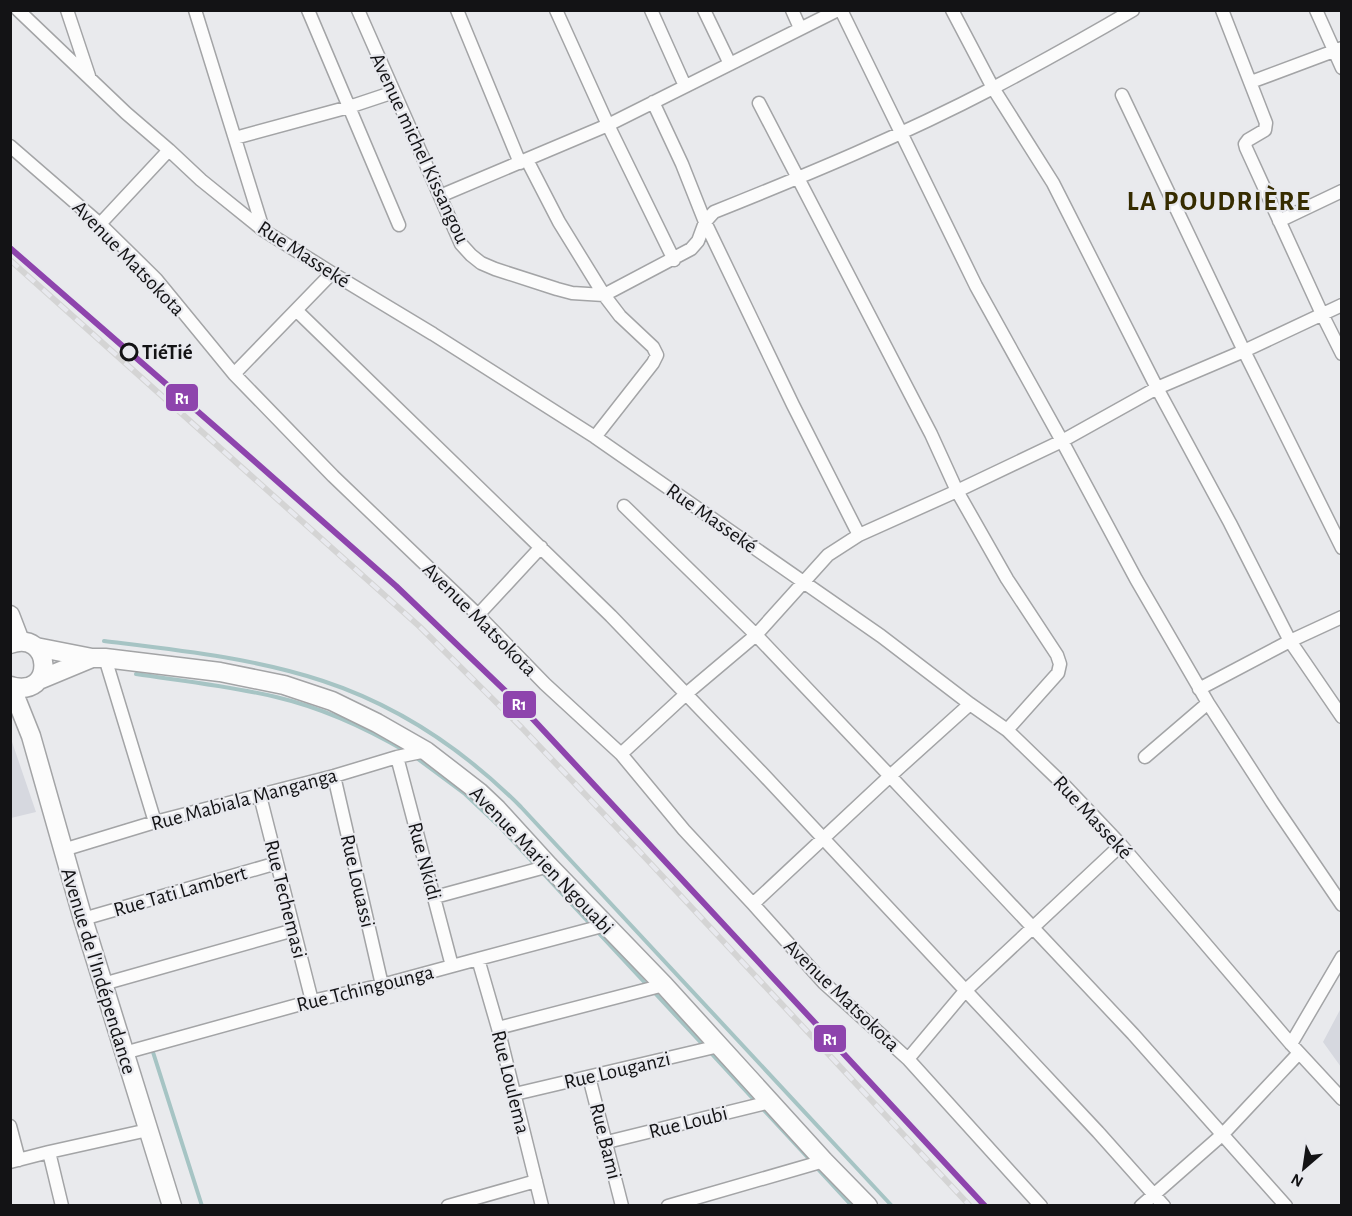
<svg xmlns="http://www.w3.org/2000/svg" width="1352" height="1216" font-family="'Alegreya Sans',sans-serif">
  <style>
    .built { fill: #d6d8df }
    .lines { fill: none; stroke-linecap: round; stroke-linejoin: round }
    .stream { stroke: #a6c4c4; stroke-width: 4 }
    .street-casing { stroke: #a3a4a6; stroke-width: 15 }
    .secondary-casing { stroke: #a3a4a6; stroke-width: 21 }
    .street { stroke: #fcfcfc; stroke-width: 12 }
    .secondary { stroke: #fcfcfc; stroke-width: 18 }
    .rail-casing { stroke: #d4d4d4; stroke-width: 6 }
    .rail { stroke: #e8e9ee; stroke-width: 4; stroke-dasharray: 11; stroke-linecap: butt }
    .rail-1-casing { stroke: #e8e9ee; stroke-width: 10 }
    .rail-1 { stroke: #8e44ad; stroke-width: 6 }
    .stop-dot { fill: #e8e9ee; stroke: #131315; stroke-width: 3 }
    .labels { text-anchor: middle; stroke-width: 4.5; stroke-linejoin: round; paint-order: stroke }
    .street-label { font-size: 21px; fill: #131315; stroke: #e8e9ee }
    .stop-label { font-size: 21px; font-weight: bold; fill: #131315; stroke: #e8e9ee; text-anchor: start }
    .district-label { font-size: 27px; font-weight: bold; letter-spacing: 1.5px; fill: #362c00; stroke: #e8e9ee }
    .line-badge { stroke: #e8e9ee; stroke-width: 2 }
    .badge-label { font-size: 16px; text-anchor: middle; font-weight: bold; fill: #fff }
  </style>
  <rect width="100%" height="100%" fill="#e9eaed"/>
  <path class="built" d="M10,736l26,76 -25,6h-1z
    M1341,1008v59l-18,-25z"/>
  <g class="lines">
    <path class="stream" d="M104,641c73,9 150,17 219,40 76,25 142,70 198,126l371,399
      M136,674c47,7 94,12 140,23 47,11 90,31 131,55
      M414,756l51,38 34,32 148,159
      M653,991l52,56
      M152,1049l50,157
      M710,1052l46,50
      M761,1107l50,54
      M816,1167l36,39"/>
    <g class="street-casing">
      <path id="street" d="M18,10l108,103 43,37 32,30 62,50 69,43 101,61 162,103 286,199 89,68 37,26 57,55 57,60 170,199 51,55
        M67,10l22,66
        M195,10l68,219
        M308,10l91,215
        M358,10l103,234 10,11 10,8 14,6 62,20 15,4 32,2 87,-46 7,-8 7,-19 9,-10c95,-38 189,-77 279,-124 47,-25 94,-51 140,-78
        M457,10l63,153
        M556,10l52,115 66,135
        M651,10l34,76
        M704,10l26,54
        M792,10l8,18
        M841,10l135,276 86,155 74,138 72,124 64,99 70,103
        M952,10l41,78 60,95 104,205 73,135 60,118 52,76
        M1222,10l44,113 -1,7 -17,10 -3,4 1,4 76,166 20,40
        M1316,10l26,58
        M1251,82l91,-34
        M1122,95l122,256 98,197
        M653,102l29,62 23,58 88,183 66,130
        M759,103l172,331 26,57 50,88 50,76 3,9 -2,9 -51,57
        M235,138l114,-31 45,-15
        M10,146l90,78 56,55 78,95 99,102 145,139 67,69 76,70 63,76 69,74 71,79 84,76 133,147
        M527,160l32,62 45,73 16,21 33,31 4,8 -4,8 -58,74
        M440,196l168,-71 230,-115
        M1279,221l63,-30
        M100,224l69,-74
        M297,311l314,305 150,156 337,360 66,74
        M234,374l98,-101
        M624,506l132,129 134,141 243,258 153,172
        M478,615l63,-68
        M105,658l50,164
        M1199,689l91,-48 52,-24
        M621,754l65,-60 70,-59 72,-80 31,-20 98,-44 105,-50 95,-53 87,-37 98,-46
        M397,757l55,209
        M1145,757l63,-54
        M334,776l48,209
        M260,796l52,205
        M63,850l92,-28 179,-46 63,-19 29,-6
        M435,897l114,-31
        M753,904l137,-128 80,-72
        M83,919l194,-56
        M478,959l20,69 44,178
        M103,984l191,-54
        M498,1028l166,-43
        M1291,1044l51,-87
        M124,1053l188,-52 70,-16 96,-26 128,-34
        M908,1059l57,-68 156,-146
        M589,1077l33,129
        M515,1094l204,-48
        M10,1126l9,34
        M607,1142l163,-40
        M49,1152l13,54
        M10,1162l39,-10 99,-22
        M448,1206l88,-25
        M668,1206l156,-45
        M1141,1206l82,-72 76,-81"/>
    </g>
    <g class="secondary-casing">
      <path id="secondary" d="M10,615l10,26
        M10,644c42,-16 47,56 0,42
        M36,647l56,11h13l115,14 64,13 48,16 45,22 49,28 53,41 18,17 52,57 115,119 160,176 44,45
        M39,680l53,-22
        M11,686l20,50 52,183 89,287"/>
    </g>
    <use href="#street" class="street"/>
    <use href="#secondary" class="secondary"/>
    <g class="rail-casing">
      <path id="rail" d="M10,260l409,366 103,102 117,123 331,355"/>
    </g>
    <use href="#rail" class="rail"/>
    <g class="rail-1-casing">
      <path id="rail-1" d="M10,248l209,182 177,156 122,117 467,503"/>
    </g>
    <use href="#rail-1" class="rail-1"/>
  </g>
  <circle class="stop-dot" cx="129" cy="352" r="8"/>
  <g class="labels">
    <g class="street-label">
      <text transform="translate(420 148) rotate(65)" y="7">Avenue michel Kissangou</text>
      <text transform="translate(304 254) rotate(33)" y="7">Rue Masseké</text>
      <text transform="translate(129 258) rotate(46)" y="7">Avenue Matsokota</text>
      <text transform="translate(712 518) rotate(35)" y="7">Rue Masseké</text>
      <text transform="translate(480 619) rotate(45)" y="7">Avenue Matsokota</text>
      <text transform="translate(244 799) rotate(-15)" y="7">Rue Mabiala Manganga</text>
      <text transform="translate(1093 817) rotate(47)" y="7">Rue Masseké</text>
      <text transform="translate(542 860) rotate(46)" y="7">Avenue Marien Ngouabi</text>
      <text transform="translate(425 861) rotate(75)" y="7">Rue Nkidi</text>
      <text transform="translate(358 881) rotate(77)" y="7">Rue Louassi</text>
      <text transform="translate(180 891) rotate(-16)" y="7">Rue Tati Lambert</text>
      <text transform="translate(286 899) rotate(76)" y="7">Rue Techemasi</text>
      <text transform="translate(99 971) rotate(73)" y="7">Avenue de l'Indépendance</text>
      <text transform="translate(365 988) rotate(-14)" y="7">Rue Tchingounga</text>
      <text transform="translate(842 995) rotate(44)" y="7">Avenue Matsokota</text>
      <text transform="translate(617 1070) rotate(-13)" y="7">Rue Louganzi</text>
      <text transform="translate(511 1082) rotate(76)" y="7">Rue Loulema</text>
      <text transform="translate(688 1122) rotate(-14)" y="7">Rue Loubi</text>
      <text transform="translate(606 1141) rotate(76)" y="7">Rue Bami</text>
    </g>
    <g class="stop-label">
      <text x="142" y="359">TiéTié</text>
    </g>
    <g class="district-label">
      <text x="1219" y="210">LA POUDRIÈRE</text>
    </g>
  </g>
  <g class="line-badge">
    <rect x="165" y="383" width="34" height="29" rx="6" fill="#8e44ad"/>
    <rect x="502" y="690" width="35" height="29" rx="6" fill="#8e44ad"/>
    <rect x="813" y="1024" width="34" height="29" rx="6" fill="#8e44ad"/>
  </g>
  <g class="badge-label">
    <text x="182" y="404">R1</text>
    <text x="519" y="710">R1</text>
    <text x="830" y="1045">R1</text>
  </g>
  <rect width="1352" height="1216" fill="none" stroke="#131315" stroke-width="24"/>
  <g transform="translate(1304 1168) rotate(209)" stroke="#e8e9ee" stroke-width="4.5" paint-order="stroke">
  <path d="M0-4.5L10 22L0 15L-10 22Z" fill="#131315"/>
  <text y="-9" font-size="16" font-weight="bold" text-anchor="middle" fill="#131315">N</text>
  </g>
</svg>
